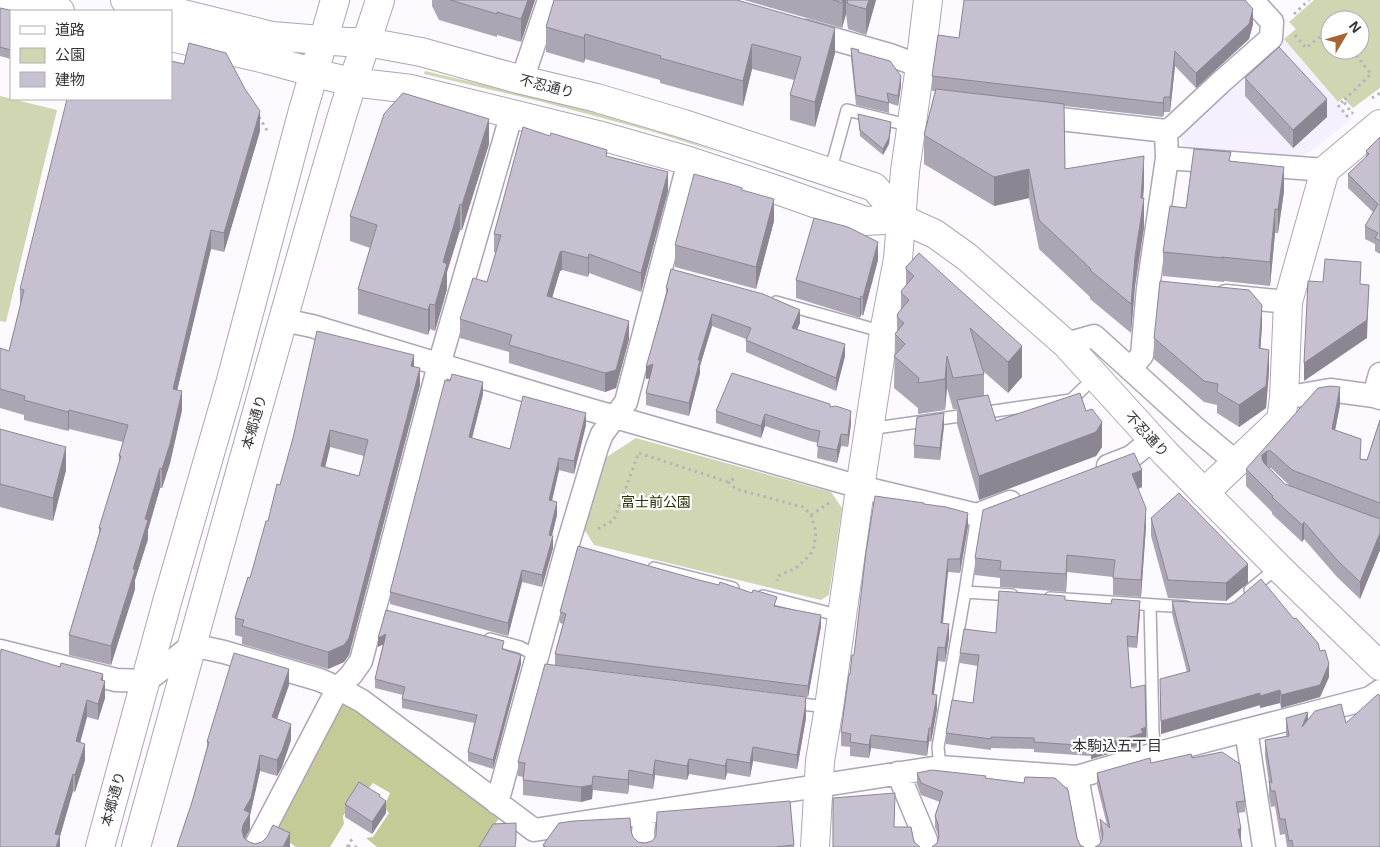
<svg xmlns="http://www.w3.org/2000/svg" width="1380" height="847" font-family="Arial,'Noto Sans JP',sans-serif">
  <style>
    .built { fill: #f5effe }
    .green { fill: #d1d6b2; fill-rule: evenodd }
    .forest { fill: #c4cb96 }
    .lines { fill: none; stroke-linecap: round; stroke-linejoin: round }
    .service-casing { stroke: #aca5b6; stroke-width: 14 }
    .minor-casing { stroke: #aca5b6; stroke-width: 25 }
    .tertiary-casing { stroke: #aca5b6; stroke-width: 30 }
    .secondary-casing { stroke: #aca5b6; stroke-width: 30 }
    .path { stroke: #b6b4b9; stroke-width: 3; stroke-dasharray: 2.5 4; stroke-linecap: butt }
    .service { stroke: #fff; stroke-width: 11 }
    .minor { stroke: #fff; stroke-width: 22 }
    .tertiary { stroke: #fff; stroke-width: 28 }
    .secondary { stroke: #fff; stroke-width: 28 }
    .wall { fill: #aba5b4; fill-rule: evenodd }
    .shaded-wall { fill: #8b8692 }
    .building { fill: #c7c0d1; stroke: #8b8692; fill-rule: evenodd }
    .labels { text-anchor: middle; stroke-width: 4.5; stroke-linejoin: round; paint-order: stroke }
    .street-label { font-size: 14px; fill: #343239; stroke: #fff }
    .park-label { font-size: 14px; fill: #2c3005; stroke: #fff }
    .neighbourhood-label { font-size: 15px; fill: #343239; stroke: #fff }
  </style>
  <rect width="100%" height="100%" fill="#fcfafe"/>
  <path class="built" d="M1284,39l68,80 -49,38 -117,-5 -7,-18z"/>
  <path class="green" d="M1314,0h66v88l-27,20 -10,-10 -5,4 -54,-63 12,-10 -7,-7zM1330,20h30v30h-30z
    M425,71l115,27 115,31 68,25 -69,-22 -115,-31 -115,-27z
    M0,96l57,14 -51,212 -6,-1z
    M636,438l195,54 11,16 -13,87 -8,5 -227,-55 -10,-16 21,-71z"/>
  <path class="forest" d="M340,698l159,120 -19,29h-103l-11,-9 7,-1 16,-24 -5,-6 6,-14 -17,-10 -9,11 -6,-2 -15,24 1,8 -14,23h-34l-25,-18z"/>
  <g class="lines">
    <g class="service-casing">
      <path id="service" d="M830,172l17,-62 64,16
        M776,302l108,30
        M869,429l202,-29 24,-23
        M654,568l79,20
        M1250,590l28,-23
        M965,592l47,3
        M763,596l78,20
        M1050,598l136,9
        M1150,605l3,127 2,22
        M490,639l30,8 17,9
        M791,703l38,4
        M940,767l-2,-20 27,-155 12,-77"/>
    </g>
    <g class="minor-casing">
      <path id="minor" d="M806,31l84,24 30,11
        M522,80l27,-80
        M1033,116l133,15
        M1167,158l158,12
        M1226,296l62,6
        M283,320l29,6 275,83 273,78 117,28 33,-13
        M1066,344l28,-8 99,90 44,37
        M1130,369l12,-14 6,-67 19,-130 -1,-27 7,-4 47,-44 51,-45 1,-16 -20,-22
        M1374,396l6,-22
        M1284,398l46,-8 44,6 6,2
        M1108,466l23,-9 21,-17
        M0,651l116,29 30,1 20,-15 26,-21 32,7 96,28 18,8 24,13 172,129 406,-63 137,10 78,-23 215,-56 10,-7
        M1246,730l18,117
        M898,773l28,67v7
        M1077,777l13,70
        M497,803l70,-256 30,-100 5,-13 24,-32 63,-241
        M255,847l83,-159 13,-13 10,-14 78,-296 73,-252
        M644,847l-1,-14 2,-20"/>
    </g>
    <g class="tertiary-casing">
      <path id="tertiary" d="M1204,493l77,-73 3,-22 4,-96 37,-132 55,-46
        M815,847l5,-86 9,-54 34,-239 21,-136 14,-73 7,-88 15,-105 8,-66"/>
    </g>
    <g class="secondary-casing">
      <path id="secondary" d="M11,0l49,11
        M125,0l46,11
        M171,11l101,25 74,6h21l54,10 101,28 75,18 87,26 190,63 28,32 33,15 32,23 99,87 100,110 112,113 102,99
        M171,37l94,22 62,17 25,6 59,7 187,46 91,26 91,30 85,30 37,-2
        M100,847l67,-245 63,-218 72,-270 33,-114
        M136,847c67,-240 132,-481 203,-721 12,-42 28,-84 41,-126"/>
    </g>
    <path class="path" d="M1294,14l15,-14
      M1295,35l11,13 24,-19
      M1352,50l19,24 -28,27 9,12 1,-1
      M1372,98l8,-5
      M1343,101l-5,4 9,11 -1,1
      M259,117l9,15
      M639,453l89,29 9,-5
      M728,482l8,7 67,18 8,8 5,17 -2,15 -4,8 -14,13 -18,8 -1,5
      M811,515l18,-12
      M598,529l16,-9 25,-68
      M348,846l10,1
      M347,847l5,-8"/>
    <use href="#service" class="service"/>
    <use href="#minor" class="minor"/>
    <use href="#tertiary" class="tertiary"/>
    <use href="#secondary" class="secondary"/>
  </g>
  <path class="wall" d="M432,0h103l-14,42 -24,-7v2l-58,-17 -7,-14z
    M554,0l281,53 -20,74 -25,-7v-25l4,-15 -42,-11 -9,37 -83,-23v-3l-75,-21 -1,4 -38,-11v-25z
    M744,0h132l-10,35 -18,-6 -2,-15 -4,14z
    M0,8l11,3v48l-11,-3z
    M1253,24l-4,15 -53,49 -21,-22 -5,46h-6l-1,5 -99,-11 1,63 79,16 -1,13 1,29 -9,59 -4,47 -41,-34v-2l-51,-48 -10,-51 -35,8 -70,-42v-29l11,-44h-3v-15l27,-38z
    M851,48l8,4 42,34 -3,20 -9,-3v10l-33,-8 -5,-47z
    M1245,78l82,39 -34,31 -48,-52z
    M858,114l33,15 -2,15 -6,11 -23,-19z
    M260,131l-36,121 -13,-3 -34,141 5,20 -12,53 -8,25h-2l-12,42v9l-13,41v9l-24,76 -42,-10v-20l30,-101v-6l20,-65v-7l4,-14 -54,-13 -1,2 -44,-11v-5l-24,-7v-60l9,3 11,-45v-17z
    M1380,137v117l-5,-3v-7l-10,-5v-13l8,-14 -25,-24v-14l18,-17v-6z
    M489,144l-27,86h-2l-13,42v17l-12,42 -5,-2 -2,6 -70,-21v-25l12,-41 -20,-7v-25z
    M607,156l61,35 -27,101 -52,-19 -1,4 -26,-7 -2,1 -8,27 77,41 -13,49 -11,4 -96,-29v-11l-49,-14v-19l27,-37 9,-29 -2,-1v-18z
    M1231,161l53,30 -6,42h-3l-5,53 -46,-5v1l-61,-6v-24l23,-44z
    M742,190l32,31 -18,68 -81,-22v-22z
    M919,253l103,124 -14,16 -25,-22 1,3v22l12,25 90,-10 16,36 -6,9 -117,44 -22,-76v-15h-4l-6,-21 -2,22 -27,4v-6l-24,-20 1,-54 2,-3v-14l4,-8v-16l5,-8v-18z
    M878,260l-15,56 -2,-2 -1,4 -64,-20v-18z
    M666,288l134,35 -3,6 48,27 -9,35 -90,-39v-13l-34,-13 -12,40v7l-11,43 -43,-11v-12l4,-15 -4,1 20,-83z
    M1262,326l-2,23 9,22 -3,37 -27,19 -22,-14v-8l-13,-3 -50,-43v-21z
    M414,366l6,19 -71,270 -5,7 -16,7 -86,-25v-7l-7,-2v-17l15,-40 30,-93 13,-47zM330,447l34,9 -5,20 -34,-9z
    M450,381l33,13 -11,44 38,11 76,-24 -12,49 -15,-4 -7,31 5,14 -5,21 1,12 -11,39 -20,-5 -14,54 -118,-32v-12z
    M1318,388l22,17 -5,25 26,29 6,1 13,-40v130l-20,49 -23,-22 -33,-38 -2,3 -30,-28v-2l-26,-26v-17zM1269,468h2l19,18 -5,-2z
    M830,407l21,16 -3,24 -7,-1 -4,17 -20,-5 1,-15 -8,-2 -45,-15 -4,12 -45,-15v-12z
    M944,426l-4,34 -26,-2v-13z
    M0,429l66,41 -13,51 -53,-14z
    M1142,487l-4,2 8,37 -5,71 -28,-2v-18l-46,-5 -1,20 -66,-5v-9l-25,-3v-17z
    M924,504l44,22 -8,47 -12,-1 -5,51 6,15 -4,24 -7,-1 -4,33 3,15 -6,33 -2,-1 -2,15 -56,-8 -2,10 -19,-2v-9l-9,-1v-14l13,-77z
    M1151,518l97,65 -22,18 -58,-3 -17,-62z
    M1065,600l75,12 -3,36 -10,-1 4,41 15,50 -3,1v5l-52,15v-3l-57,-4v-3l-43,-1v2l-45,-6v-11l27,-30 5,-37 -18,-3v-10l36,-20z
    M1172,601l122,18 26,32 9,26 -9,20 -39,11 -1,-5 -20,5v-3l-99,29 -1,-43 27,-19 -15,-58z
    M777,607l44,19 -13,71 -253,-32v-11l8,-30 -3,-1v-11z
    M378,638l126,12 17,14 -28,105 -25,-8v-9l6,-29 -72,-15v-9l1,-4 -28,-7v-9l8,-35 -5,3z
    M0,652l105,46 -7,22 -11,-3 -7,25 5,18 -10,32 -2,-1 -13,45v11z
    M289,685l-12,34 14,21 -9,27 -5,9 -17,-5 -10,44v14l-5,10 4,3 6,2 35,3h-113l15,-45 15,-55v-5z
    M806,703v15l-9,51 -44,-8 -3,16 -23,-4 -2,7 -36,-6 -2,6 -32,-5 -2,14 -24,-4 -1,9 -35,-4 -1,9 -11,3 -58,-7v-18l-5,-1v-14z
    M1286,718l22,1 38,4 34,124h-93l-2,-13 -5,1 -5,-29 -4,1 -2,-11v-13l-4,-27v-16l21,-3z
    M1192,758l53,43v11l-7,1 3,27 -142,5 3,-5 -2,-9v-12l7,6 -10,-40v-12l54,-10z
    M917,773l69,5 91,60 3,7 -143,-2 1,-5v-3l-3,-8v-11l5,-14 -19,-7 -4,-11z
    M380,797l6,16 -14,21 -27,-17v-13z
    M790,801l4,46h-251v-2l88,-14 2,6 5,5 7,1z"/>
  <path class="shaded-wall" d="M528,0h7l-14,42v-23z
    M843,0h3v14l-4,14z
    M869,0h7l-10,35v-26z
    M1253,9v15l-4,15 -53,49v-15z
    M835,28v25l-20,74v-25z
    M585,34v25l-1,4v-25z
    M752,44v25l-9,37v-25z
    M1175,51v15l-5,46v-15z
    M901,76v10l-3,20v-10z
    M1164,97v15l-1,5v-14z
    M1327,99v18l-34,31v-18z
    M260,111v20l-36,121v-19z
    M489,119v25l-27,86v-25z
    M891,122l-2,22 -6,11v-6z
    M1144,156v29l-2,27 2,-14v29l-9,59 -4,47v-29l10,-106z
    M1284,167v24l-6,42v-24z
    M1029,169v29l-35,8v-29z
    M668,172v19l-27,101v-19z
    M774,199v22l-18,68v-22z
    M460,204v26l-13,42v17l-12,42v-26l8,-43z
    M1275,209v24l-5,53v-24z
    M211,230v19l-38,159v-19z
    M878,242v18l-15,56v-19z
    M562,251v19l-2,1 -13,44v-19l13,-44z
    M589,254v19l-1,4v-19z
    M1369,285l-2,53 -63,43v-18z
    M861,296v18l-1,4v-19z
    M430,304v25l-2,6v-25z
    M1262,305v21l-3,44v-22z
    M800,310v13l-8,17v-12z
    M712,314v12l-12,40v7l-11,43v-13l9,-43z
    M629,321v18l-13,49 -11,4v-19z
    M845,344v12l-9,35v-13z
    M1022,346v31l-14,16v-31z
    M1269,350v21l-3,37 -27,19v-22z
    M414,355v18l-3,-7z
    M947,356v32l-2,22v-31z
    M653,364v13l-7,2v-12z
    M420,368v17l-71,270 -5,7 -16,7v-17z
    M483,382v12l-14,56v-13z
    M1340,387v18l-8,41v-17z
    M182,391v19l-12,53 -8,25v-19z
    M69,410v19l-1,2v-19z
    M851,411v12l-3,24v-12z
    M586,413v12l-12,49v-13z
    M944,413v13l-4,34v-12z
    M765,414v12l-4,12v-12z
    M1102,422v25l-6,9 -117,44v-24z
    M330,430v17l-9,37v-18z
    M841,434v12l-4,17v-13z
    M66,447v23l-13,51v-23z
    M1267,451v17l-5,5v-18z
    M559,458v12l-10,43v-13z
    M160,468v20l-12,42v9l-13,41v9l-24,76v-19l22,-77 12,-50z
    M1142,470v17l-10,5v-18z
    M557,502v13l-8,32v-12z
    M1146,508v18l-5,71v-17z
    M968,513v13l-8,47v-14z
    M1304,522v17l-2,3v-17z
    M1380,533v17l-20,49v-17z
    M553,536v12l-11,39v-12z
    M1067,555v17l-1,20v-18z
    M948,559v13l-7,65v-14z
    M1248,564v19l-22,18v-18z
    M522,570v12l-14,54v-13z
    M1140,601v11l-3,36v-11z
    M821,615v11l-13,71v-11z
    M949,624v14l-4,24v-14z
    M386,634v9l-8,4v-9z
    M938,647v14l-6,47v-14z
    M521,655v9l-28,105v-9z
    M1329,664v13l-9,20 -39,11v-13z
    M289,669v16l-17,48v-16z
    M103,674v12l2,-5v17l-7,22v-16l3,-24z
    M1280,690v13l-20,5v-12z
    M1260,693v12l-99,29v-13z
    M937,695v14l-6,33v-14z
    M806,697v21l-9,51v-14z
    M87,700v17l-11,41v-17z
    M1308,712v16l-6,-1z
    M291,724v16l-9,27 -5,9v-16z
    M1146,727v11l-3,1v5l-52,15v-11z
    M929,728v13l-2,15v-14z
    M871,735v13l-2,10v-13z
    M85,744v16l-10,32v-17z
    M753,747v14l-3,16v-14z
    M260,755v16l-10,44v14l-7,12 -1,-10 2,-21z
    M689,759v15l-2,6v-14z
    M727,759v14l-2,7v-14z
    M655,760v15l-2,14v-14z
    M629,770v15l-1,9v-14z
    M73,774v17l-13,45v11h-5v-13z
    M593,776l-1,23 -11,3v-15z
    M386,801v12l-14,21v-12z
    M1238,829h3v11l-3,1z
    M290,833v14h-7z"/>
  <path class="building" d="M450,0h78l-7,19 -24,-7v2z
    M554,0h183l98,28 -20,74 -25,-7 11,-38 -49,-13 -9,37 -83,-23 1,-2 -76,-22 -1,4 -38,-11z
    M833,0h10l-1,3z
    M847,0h22l-3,9 -18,-5z
    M964,0h281l8,9 -4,15 -53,49 -21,-22 -5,46h-6l-1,6 -231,-27 6,-41 21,3z
    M0,8l14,3h-3v39l-11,-3z
    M189,43l37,10 19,36 15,22 -36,122 -13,-3 -38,159 9,2 -12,53 -8,25 -2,-1 -15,51 3,1 -15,49 2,1 -24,76 -42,-11 32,-107h-2l22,-72h-2l9,-31 -59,-15 -1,2 -44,-12 1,-4 -25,-7v-41l9,3 15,-61 -4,-1 47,-190h104v-38l13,3z
    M1279,47l48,52 -34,31 -48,-52z
    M851,48l8,2 -1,2 32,9 11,15 -3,20 -11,-3 2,10 -33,-8z
    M936,89l128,15 1,65 79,-13 -3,42h3l-9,59 -4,47 -41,-34 1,-1 -52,-49 -10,-51 -35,8 -70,-42z
    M403,93l86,26 -27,86 -2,-1 -17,58 4,2 -12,41 -5,-1 -2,6 -70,-21 19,-64 -27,-9 34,-102z
    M858,114l33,8 -2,16 -6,11 -23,-19z
    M523,127l27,9 1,-3 56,17 -1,6 62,16 -27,101 -52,-19 -1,4 -26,-7 -2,1 -13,44 82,25 -13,49 -11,3 -96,-28 3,-10 -52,-16 13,-41 14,4 14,-47 -7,-1z
    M1380,137v104l-5,-3 3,-5 -13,-7 13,-22 -30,-30 21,-20 -3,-3z
    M1194,149l37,3 -2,9 55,6 -6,42h-3l-5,53 -48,-5 2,1 -61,-6 7,-46 16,2z
    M694,174l39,11 9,3v2l32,9 -18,68 -81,-22z
    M814,218l34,9 30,15 -15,55 -2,-1 -1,3 -64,-19z
    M919,253l103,93 -14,16 -38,-34 14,46 -31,4 -6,-22 -2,23 -27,4 1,-5 -25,-22 11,-12 -10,-10 9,-11 -7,-6 1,-4 11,-13 -8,-7 1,-3 12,-14 -8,-7v-2z
    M1325,259l36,3 -1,22 9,1 -2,35 -63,43 4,-82 15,1z
    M671,269l92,25 37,16 -8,18 53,16 -9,34 -90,-38 5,-12 -39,-14 -14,46h2l-11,43 -43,-10 7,-29 -7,3 22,-78 -2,-1z
    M1160,281l89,9 13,15 -3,43 10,2 -3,36 -27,19 -22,-13 1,-8 -14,-3 -50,-43z
    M317,331l97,24 -3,11 9,2 -71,270 -5,7 -16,7 -86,-26 2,-6 -9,-2 13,-41 2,1 16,-57h2l9,-37 3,1 13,-47zM330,430l38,10 -9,36 -38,-10z
    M732,373l98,31v3l6,-1 15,5 -3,24 -7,-1 -4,16 -20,-4 3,-15 -10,-2 -45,-15 -4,12 -45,-15z
    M452,374l31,8 -14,55 41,12 13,-53 63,17 -12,48 -15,-3 -10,42 8,2 -8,33 4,1 -11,39 -20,-5 -14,53 -118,-31 55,-212 5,1z
    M1330,386l10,1 -8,42 29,10 -1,20 7,1 13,-40v83l-88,-33 -21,-19h-4l-5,4v4l2,4 21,21 92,34h3v15l-20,49 -23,-22 -33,-38 -2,3 -30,-28 1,-1 -27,-27 72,-81z
    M1080,393l6,18 6,-2 10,13 -6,10 -117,44 -22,-76 31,-5 8,26z
    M944,413l-4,35 -26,-3 3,-28z
    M0,429l66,18 -13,51 -53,-14z
    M1134,453l8,17 -10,4 14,34 -5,72 -28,-2 2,-18 -48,-5 -1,19 -66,-4 1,-9 -26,-3 8,-48z
    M1179,493l69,71 -22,19 -58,-3 -17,-62z
    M875,496l49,7v1l22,3 22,6 -8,46h-12l-7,64 8,1 -4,24 -7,-1 -6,47 5,1 -6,33h-2l-2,14 -56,-7 -2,10 -19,-3 1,-8 -10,-2 8,-58h1l2,-19h2l12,-103z
    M578,546l121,34 20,5 1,-3 32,11 1,-3 8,2 16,5 -3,9 47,9 -13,71 -253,-32 11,-40 -6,-2z
    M1261,579l33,40 2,-1 22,25 2,8 5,-1 4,14 -9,21 -39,10 -1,-5 -20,6v-3l-99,28 -1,-42 30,-8 -18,-70 57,3 5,-2z
    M999,591l66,5v4l46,4 1,-5 28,2 -3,36 -10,-1 4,52 14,-3 1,42 -5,2 2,4 -52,15v-2l-57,-4v-4l-43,-1v2l-45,-6 6,-33 21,3 6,-48 -19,-2 4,-24 32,4z
    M386,610l118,31 -2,8 19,6 -28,105 -25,-8 9,-37 -75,-16 3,-12 -30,-8 11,-45 -8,4z
    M1,649l59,18 1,-4 42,11 -2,6 4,1 -7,23 -11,-4 -11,41 9,3 -10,31 -2,-1 -18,60 5,1 -4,12h-56v-195h1z
    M234,653l55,16 -17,48 19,7 -9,27 -5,9 -17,-5 -9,43 -7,12 6,3 -7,12 -1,6 2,7 5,4 6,2 7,-2 5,-5 6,-12 17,8 -7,14h-106l15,-45 17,-60h-2z
    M545,664l261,33 -1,6h1l-9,52 -44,-8 -3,16 -23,-4 -2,7 -36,-7 -2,7 -32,-6 -2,15 -24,-5 -1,10 -35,-4 -1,9 -11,2 -58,-7 2,-17 -7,-1z
    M1378,694l2,2v151h-87l-1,-7 -3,1 -4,-22h-5l-5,-28h-4l-2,-10 3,2 -7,-43 24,-4 -3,-18 22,-6 -6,15 13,-16 26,-7 5,19z
    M1222,752l18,12 5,37 -9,1 5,27h-3l4,18h-147l4,-2 3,-5 1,-6 -3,-15 10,9 -13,-55 53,-15 1,5 40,-9 1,4z
    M932,770l54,6 -1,2 39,5 1,-6 30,1 13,12 9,48 3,7 4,2h-152l5,-4 2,-7 -1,-12 -3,-8 8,-24 -22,-9 -4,-10z
    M359,782l21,13 -1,1 7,5 -14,21 -27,-18z
    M895,793l-1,34h17l3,15 6,5h-87v-49z
    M790,801l4,44 -19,2h-229l-3,-2 16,-22 15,-2 56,-3 1,13 2,6 5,5 7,1 7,-2 4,-5 1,-24z
    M516,823v16l-1,8h-36l14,-23z"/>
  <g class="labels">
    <g class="street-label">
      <text transform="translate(547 86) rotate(14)" y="5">不忍通り</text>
      <text transform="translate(254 422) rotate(-74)" y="5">本郷通り</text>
      <text transform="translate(1147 434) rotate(47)" y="5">不忍通り</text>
      <text transform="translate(113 799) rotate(-75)" y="5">本郷通り</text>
    </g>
    <g class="park-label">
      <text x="656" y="507">富士前公園</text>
    </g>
    <g class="neighbourhood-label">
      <text x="1117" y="751">本駒込五丁目</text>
    </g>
  </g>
  <rect x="10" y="10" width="162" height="90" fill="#ffffff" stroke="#aeadb0"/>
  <rect x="20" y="26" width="25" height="8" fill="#ffffff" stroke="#aeadb0"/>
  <text x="55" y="35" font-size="15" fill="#343239">道路</text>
  <rect x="20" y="48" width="25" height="15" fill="#d1d6b2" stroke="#aeadb0"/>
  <text x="55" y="60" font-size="15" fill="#343239">公園</text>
  <rect x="20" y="72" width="25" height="15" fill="#c7c0d1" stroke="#aeadb0"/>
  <text x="55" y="85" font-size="15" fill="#343239">建物</text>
  <g transform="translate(1345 35) rotate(52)"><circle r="24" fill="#ffffff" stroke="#aeadb0"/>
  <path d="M0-4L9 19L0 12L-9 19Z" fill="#a66431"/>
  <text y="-8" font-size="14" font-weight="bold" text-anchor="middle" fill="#343239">N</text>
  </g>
</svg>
